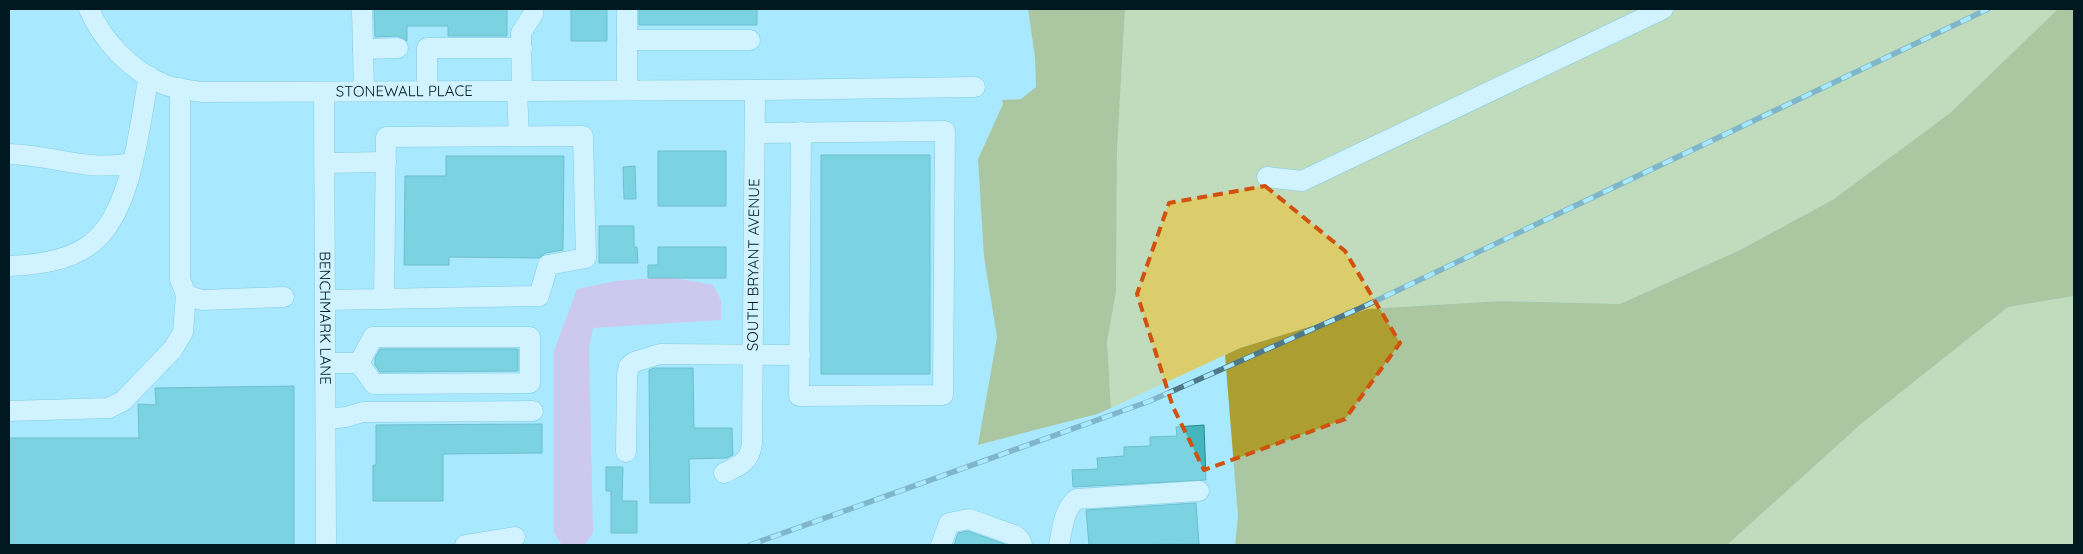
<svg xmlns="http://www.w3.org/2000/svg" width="2083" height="554" font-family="Quicksand,sans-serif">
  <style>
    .green { fill: #dbcd6c }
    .forest { fill: #ad9e32 }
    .water { fill: #f8a0d9 }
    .building { fill: #44b6bd; stroke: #258a90 }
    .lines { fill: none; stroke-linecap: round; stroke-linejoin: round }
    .minor-casing { stroke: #53a5bf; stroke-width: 21 }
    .minor { stroke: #fff; stroke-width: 20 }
    .rail-casing { stroke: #4f7988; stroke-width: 5.5 }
    .rail { stroke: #a9e9ff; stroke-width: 4; stroke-dasharray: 11; stroke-linecap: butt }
    .marked { fill: none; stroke: #d1520e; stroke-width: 4; stroke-dasharray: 10 6; stroke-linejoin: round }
    .labels { text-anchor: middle; stroke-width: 4.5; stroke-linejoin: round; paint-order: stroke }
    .street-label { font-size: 15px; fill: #001820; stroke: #a9e9ff }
  </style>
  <rect width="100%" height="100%" fill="#a9e9ff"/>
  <path class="green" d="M1125,9h933l-108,104 -116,86 -94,51 -120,54 -120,-3 -132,8 -128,39 -129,60 -4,-66 9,-50 1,-142z
    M2074,296v249h-347l134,-121 147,-117z"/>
  <path class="forest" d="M1028,9h97l-8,141 -1,142 -9,50 4,66 -14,6 -119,31 19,-108 -13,-80 -6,-98 25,-55 -1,-4 19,-1 15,-12 -1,-30z
    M2058,9h16v287l-66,11 -147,117 -134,121h-492l3,-28 -13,-162 15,-7 128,-39 132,-8 120,3 120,-54 94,-51 116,-86z"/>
  <path class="water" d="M670,277l43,8 8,15v20l-128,8 -4,19 4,186 -9,12h-22l-8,-12v-182l23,-62 39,-8z"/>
  <path class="building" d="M374,9h133v27h-59v-10h-41v15l-9,-5 -23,1z
    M571,9h36v32h-36z
    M639,9h118v16h-118z
    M658,151h68v55h-68z
    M821,155h109v219h-109z
    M446,156h118l-1,94 -17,3 -7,5 -90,-1v8h-45l1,-89h41z
    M635,166l1,33h-12l-1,-32z
    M599,226h35v21h3l1,16h-39z
    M658,247h68v31h-78v-13h10z
    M380,349h138v22l-138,1 -5,-7v-7z
    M654,368h39l1,60h38l1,27 -6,3 -38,1 1,44h-40l-1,-133z
    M294,386v159h-285v-107h130l-1,-34 18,1 -1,-17z
    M542,424v29l-99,1v47h-70v-36h3v-40z
    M1204,425l2,55 -133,7 -1,-17 26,-1 -1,-11 27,-2v-9l26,-1v-9l27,-1 -1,-9z
    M606,467h17l-1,34h15v32h-26v-42h-5z
    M1196,503l3,41 -110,1 -3,-35z
    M968,531l39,14h-53l4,-12z"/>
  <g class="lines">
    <g class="minor-casing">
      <g id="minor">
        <path id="s1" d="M89,9c13,31 42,62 74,75 12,5 26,6 38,8l554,-2 220,-3"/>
        <path d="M362,9l2,82"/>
        <path d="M627,9v81"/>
        <path d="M627,40h123"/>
        <path d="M363,49l35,-1"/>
        <path d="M180,88v191l6,16 16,5 82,-3"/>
        <path d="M427,91v-43h95"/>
        <path d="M517,91l2,45"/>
        <path d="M522,91l-1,-58 12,-19v-5"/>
        <path id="s2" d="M324,92l2,453"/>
        <path d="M755,133l190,-2 -2,264 -144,1 2,-264"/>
        <path d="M9,154c43,1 79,18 123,9"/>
        <path d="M325,163l61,-1"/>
        <path d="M1267,177l35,4 361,-172"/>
        <path d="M9,266c28,-1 61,-5 83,-23 41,-32 47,-118 57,-167"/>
        <path d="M326,300l213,-4 9,-31 38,-7 -3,-122 -197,1 -2,162"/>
        <path d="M326,363h33l15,21 156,-1v-46h-157l-14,26"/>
        <path d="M9,411l100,-3 14,-7 50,-52 10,-17 3,-37"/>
        <path d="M326,419l20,-2 17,-5 170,-1"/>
        <path d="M626,452l1,-77 2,-9 5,-4 26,-8 140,1"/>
        <path id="s3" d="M724,473c16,-8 25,-10 28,-29l3,-354"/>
        <path d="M465,545l50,-8"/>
        <path d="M941,545l8,-22 20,-4 47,17 4,4 2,5"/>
        <path d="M1059,545c3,-14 5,-38 18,-46l122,-8"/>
      </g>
    </g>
    <use href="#minor" class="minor"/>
    <g class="rail-casing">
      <path id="rail" d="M750,545l400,-144 217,-96 621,-296"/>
    </g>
    <use href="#rail" class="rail"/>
  </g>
  <path d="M0 0H2083V554H0ZM1265,186l80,65 55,92 -55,76 -141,51 -31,-63 -36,-113 32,-91z" fill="#a9e9ff" fill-opacity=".55" fill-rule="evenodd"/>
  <path class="marked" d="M1265,186l80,65 55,92 -55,76 -141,51 -31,-63 -36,-113 32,-91z"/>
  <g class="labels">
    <g class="street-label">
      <text dy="5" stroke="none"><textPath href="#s1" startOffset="350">STONEWALL PLACE</textPath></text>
      <text dy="5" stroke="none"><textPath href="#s3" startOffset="222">SOUTH BRYANT AVENUE</textPath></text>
      <text dy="5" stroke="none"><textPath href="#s2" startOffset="226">BENCHMARK LANE</textPath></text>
    </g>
  </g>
  <rect width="2083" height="554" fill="none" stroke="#001820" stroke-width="20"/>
</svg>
